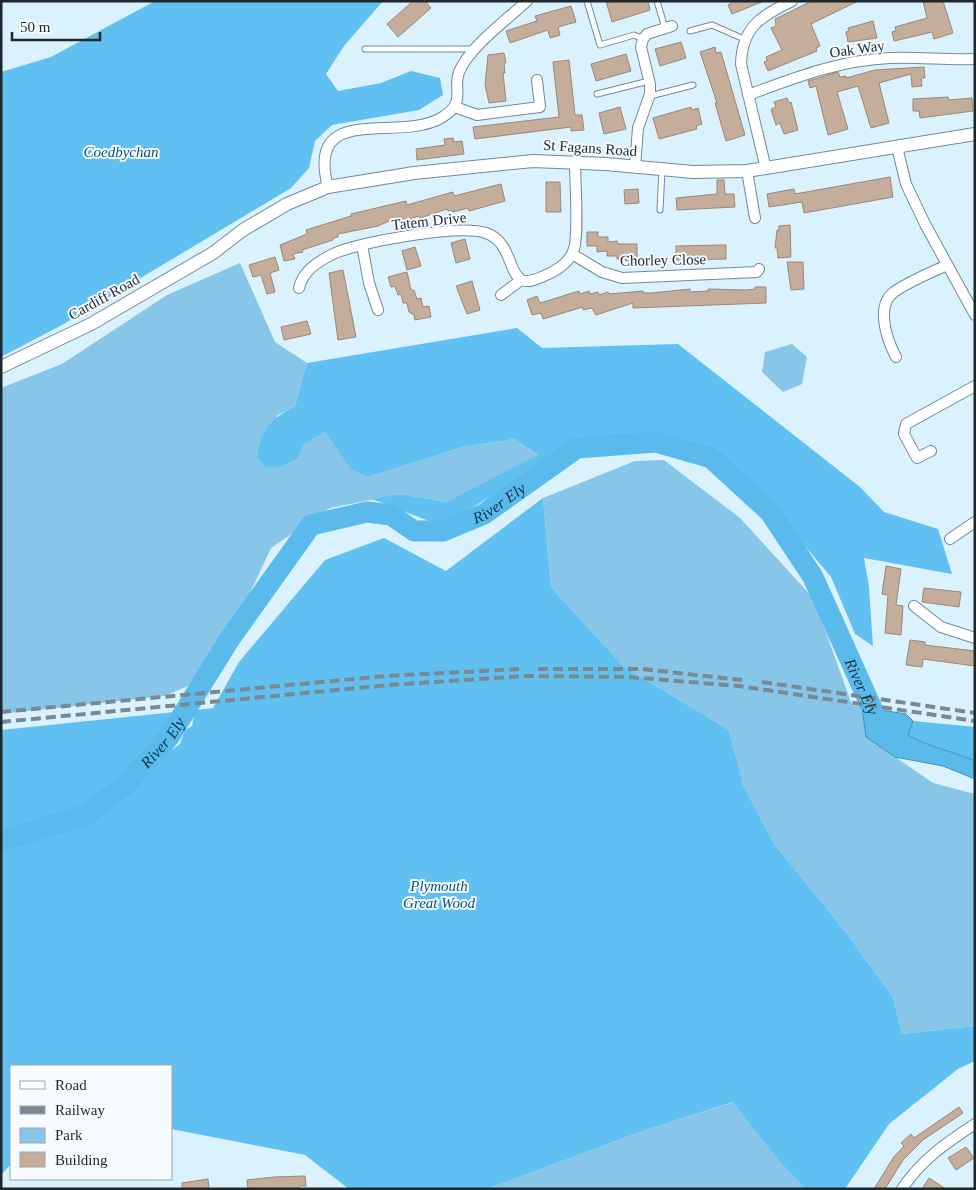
<svg xmlns="http://www.w3.org/2000/svg" width="976" height="1190" font-family="'Times New Roman',serif">
  <style>
    .green { fill: #87c6e9 }
    .forest { fill: #61c0f2 }
    .water { fill: #5bbaec; stroke: #488eb3 }
    .lines { fill: none; stroke-linecap: round; stroke-linejoin: round }
    .river { stroke: #5bbaec; stroke-width: 21 }
    .building { fill: #c4ad9a; stroke: #9c8774 }
    .service-casing { stroke: #718a99; stroke-width: 7 }
    .minor-casing { stroke: #718a99; stroke-width: 12 }
    .tertiary-casing { stroke: #718a99; stroke-width: 14 }
    .service { stroke: #fff; stroke-width: 5 }
    .minor { stroke: #fff; stroke-width: 10 }
    .tertiary { stroke: #fff; stroke-width: 12 }
    .rail { stroke: #798992; stroke-width: 4; stroke-dasharray: 10 5; stroke-linecap: butt }
    .labels { text-anchor: middle; stroke-width: 4; stroke-linejoin: round; paint-order: stroke }
    .street-label { font-size: 15px; fill: #1d272d; stroke: #f5fbfe }
    .park-label { font-size: 15px; font-style: italic; fill: #025475; stroke: #f5fbfe }
    .water-label { font-size: 16px; font-style: italic; fill: #083448; stroke: #f5fbfe }
  </style>
  <rect width="100%" height="100%" fill="#daf1fe"/>
  <path class="green" d="M240,263l35,79 32,21 -12,43 -19,10 27,29 22,-13 43,45 95,-30 51,-8 25,17 -93,46 -46,-8 -70,14 -59,40 -37,79 -41,57 -29,12 -163,18v-326l61,-24 105,-69z
    M792,344l15,13 -5,27 -19,8 -21,-20 3,-20z
    M664,460l76,58 74,81 38,106 10,2 4,30 67,46 42,11v232l-73,8 -9,-37 -48,-66 -71,-87 -31,-59 -14,-55 -106,-64 -72,-79 -8,-89 92,-37z
    M734,1102l45,59 27,28h-319l150,-56z"/>
  <path class="forest" d="M155,1h228l-39,45 -18,28 12,17 43,-8 30,-12 29,7 3,17 -24,15 -87,15 -17,16 -6,27 -18,20 -229,137 -61,32v-285l50,-15z
    M517,328l25,20 136,-4 182,143 24,25 54,17 14,45 -88,-16 5,29 4,59 -18,-12 -24,-57 -32,-38 -37,-40 -38,-27 -35,-31 -32,-8 -38,10 -27,-2 -35,17 -96,56 -27,9 -62,-24 28,-5 46,8 92,-47 -24,-16 -51,8 -95,30 -17,-8 -26,-37 -22,13 -5,13 -16,8 -17,1 -8,-10c5,-28 13,-38 38,-51l12,-43z
    M543,498l8,89 72,79 106,64 14,55 31,59 71,87 48,66 9,37 73,-8v35l-17,8 -69,55 -44,65h-39l-27,-28 -46,-59 -96,31 -150,56h-138l-44,-34 -134,-26v-63h-160v98l-10,11v-445l174,-18 -4,27 -4,8 6,2 7,-5 5,-14 7,-4 3,-16 18,-2 26,-46 86,-102 59,-22 62,33z
    M913,721l62,6v34c-22,-10 -47,-14 -67,-26z"/>
  <path class="water" d="M862,707l44,7 7,7 -5,14c20,12 45,16 67,26v18l-32,-13 -48,-9 -29,-20z"/>
  <g class="lines">
    <path class="river" id="s1" d="M1,841l85,-26 40,-31 43,-47 60,-97 82,-115 56,-13 24,3 23,16h29l41,-17 93,-66 79,-6 55,16 59,54 43,65 70,156"/>
  </g>
  <path class="building" d="M413,1h12l6,7 -33,29 -11,-13z
    M606,1h42l2,9 -38,12z
    M730,1h34l-32,13 -4,-9 3,-1z
    M812,1h46l-47,23 9,22 -4,2 1,3 -49,20 -4,-9 3,-1 -1,-4 16,-7 -11,-22 5,-2 -1,-7z
    M923,1h20l10,32 -19,6 -2,-7 -38,9 -2,-9 4,-1 -1,-4 32,-9z
    M571,6l5,16 -18,5 2,8 -10,3 -2,-8 -38,13 -4,-12 31,-10 -2,-5z
    M873,21l4,17 -29,4 -2,-10 3,-1 -1,-3z
    M681,42l5,16 -26,8 -5,-17z
    M715,47l1,6 5,-1 24,83 -19,6 -11,-38h2l-17,-51z
    M504,53l2,10h-2l1,10h-2l3,28 -17,2 -4,-18 3,-30z
    M626,54l5,17 -35,10 -5,-17z
    M569,60l6,55h7l2,15 -13,1v-4l-96,12 -2,-12 86,-10 -6,-55z
    M924,67l1,11h-4l1,8 -10,1 -1,-13 -32,9 10,40 -18,5 -13,-42 -21,6 11,37 -20,6 -12,-49 -6,2 -2,-7 30,-9 2,5 6,-1v2l29,-8z
    M948,97l1,3 23,-2 1,13 -53,7 -1,-7h-6v-12z
    M787,98l2,5 2,-1 7,28 -14,4 -4,-11 -4,2 -5,-16 5,-2 -2,-5z
    M620,107l6,22 -22,5 -5,-21z
    M691,107l1,3 6,-2 4,16 -6,2 1,3 -38,10 -6,-21z
    M453,138l1,4 8,-1 2,13 -47,6 -1,-11 29,-4 -1,-6z
    M890,177l3,20 -89,16 -2,-11 -33,5 -2,-13 27,-5 1,5z
    M717,180h7l1,14h9l1,13 -58,3 -1,-12 41,-4z
    M546,182h14l1,30h-15z
    M501,184l4,17 -36,10 -1,-3 -15,4v-2l-5,1 -1,-2 -27,9 -1,-2 -13,4v-2l-5,1 -1,-2 -9,3 -13,6 -40,8v3l-5,1v2l-31,10 1,2 -10,2 2,5 -11,2 -4,-16 27,-11 -1,-4 45,-14v-2l55,-13 1,4 46,-13 1,4z
    M638,189l1,14 -14,1 -1,-14z
    M790,225l1,32 -13,1 -1,-10h-2l2,-18h2v-4z
    M587,232h11v5h10v5l9,-1 1,3h19v17h-11v-2h-9v-3h-10v-5l-10,1v-6h-10z
    M465,239l5,20 -14,4 -5,-20z
    M721,245h5v14l-50,1v-14z
    M415,247l6,19 -14,4 -5,-19z
    M275,257l4,13 -9,3 5,19 -8,2 -6,-19 -8,2 -4,-12z
    M787,262h16l1,27 -13,1z
    M343,270l13,67 -18,3 -9,-67z
    M407,272l4,18h3l3,9 4,-1 2,9 6,-1 2,11 -16,3 -1,-5 -5,-3 -2,-9h-4l-2,-9 -3,1 -3,-9 -4,1 -3,-10z
    M472,281l8,29 -13,4 -11,-28z
    M755,287h11v16l-133,5v-5l-37,12 -4,-7 -9,2v-3l-40,12 -2,-6 -9,2 -5,-15 10,-4 3,7 39,-12 1,3 9,-3 1,3 8,-2 1,3 9,-3 1,2 34,-3v2h9l38,-4v3l18,-1v-2l38,1 9,-1z
    M307,321l4,13 -27,6 -3,-13z
    M886,566l15,3 -5,36 7,1 -2,29 -16,-2 3,-38 -6,-1z
    M924,588l37,4 -2,15 -37,-5z
    M910,640l15,2v3l50,6v15l-52,-7 -1,8 -16,-2z
    M959,1107l4,6 -40,27 -20,20 -18,29h-11l19,-31 11,-12 -3,-3 10,-9 3,4z
    M966,1147l8,11 -18,12 -8,-12z
    M305,1176l1,10h-7v3h-51l-1,-9 27,-3z
    M929,1178l17,11h-24z
    M208,1179l1,10h-27v-6z"/>
  <g class="lines">
    <g class="service-casing">
      <path id="service" d="M587,1l13,44 34,-10 9,4
        M657,1l8,27
        M690,31l22,-6 32,14
        M365,49h109
        M597,94l52,-13
        M650,96l43,-11
        M660,210l2,-40"/>
    </g>
    <g class="minor-casing">
      <path id="minor" d="M748,95c46,-17 92,-35 142,-37 28,-1 56,2 85,1
        M455,107l22,8 63,-8 -3,-27
        M897,147l9,37 19,40 50,91
        M635,167l3,-39 12,-34v-10l-9,-37 2,-8 4,-5 25,-8
        M766,169l-25,-105c1,-37 20,-48 51,-63
        M747,171l8,47
        M328,187c-23,-86 70,-44 113,-69 27,-16 11,-27 18,-46 11,-26 48,-52 68,-71
        M362,245l7,38 9,27
        M572,254l30,18 20,6 135,-6 2,-3
        M299,288c4,-17 18,-26 34,-34 25,-12 127,-30 153,-21 26,9 22,41 36,47 6,3 15,-1 22,-4 12,-5 26,-14 30,-27 5,-18 1,-66 1,-87
        M501,295l20,-15
        M896,357c-9,-17 -21,-51 -2,-65 16,-11 36,-19 53,-27
        M931,451l-14,7 -13,-24 2,-10 69,-38
        M950,539l25,-17
        M914,606l27,21 34,11
        M902,1189c19,-29 44,-46 73,-65"/>
    </g>
    <g class="tertiary-casing">
      <path id="tertiary" d="M1,367l90,-43 122,-71 30,-23 44,-26 41,-17 86,-14 119,-12 73,3 87,8 54,-1 228,-37"/>
    </g>
    <use href="#service" class="service"/>
    <use href="#minor" class="minor"/>
    <use href="#tertiary" class="tertiary"/>
    <path class="rail" d="M538,669h104l100,11
      M762,682l213,31
      M1,712l385,-36 134,-7
      M1,722l388,-37 137,-9 102,1 111,9 236,35"/>
  </g>
  <g class="labels">
    <g class="street-label">
      <text transform="translate(857 49) rotate(-8)" y="5">Oak Way</text>
      <text transform="translate(590 148) rotate(4)" y="5">St Fagans Road</text>
      <text transform="translate(429 221) rotate(-6)" y="5">Tatem Drive</text>
      <text transform="translate(663 260) rotate(-1)" y="5">Chorley Close</text>
      <text transform="translate(104 297) rotate(-29)" y="5">Cardiff Road</text>
    </g>
    <g class="park-label">
      <text x="121" y="157">Coedbychan</text>
      <text x="439" y="891">Plymouth<tspan x="439" dy="17">Great Wood</tspan></text>
    </g>
    <g class="water-label">
      <text dy="6" stroke="none"><textPath href="#s1" startOffset="660">River Ely</textPath></text>
      <text dy="6" stroke="none"><textPath href="#s1" startOffset="1170">River Ely</textPath></text>
      <text dy="6" stroke="none"><textPath href="#s1" startOffset="195">River Ely</textPath></text>
    </g>
  </g>
  <rect width="976" height="1190" fill="none" stroke="#1d272d" stroke-width="5"/>
  <rect x="10" y="1065" width="162" height="115" fill="#f5fbfe" stroke="#9fa6aa"/>
  <rect x="20" y="1081" width="25" height="8" fill="#ffffff" stroke="#9fa6aa"/>
  <text x="55" y="1090" font-size="15" fill="#1d272d">Road</text>
  <rect x="20" y="1106" width="25" height="8" fill="#798992" stroke="#9fa6aa"/>
  <text x="55" y="1115" font-size="15" fill="#1d272d">Railway</text>
  <rect x="20" y="1128" width="25" height="15" fill="#87c6e9" stroke="#9fa6aa"/>
  <text x="55" y="1140" font-size="15" fill="#1d272d">Park</text>
  <rect x="20" y="1152" width="25" height="15" fill="#c4ad9a" stroke="#9fa6aa"/>
  <text x="55" y="1165" font-size="15" fill="#1d272d">Building</text>
  <path d="M12 32v8h88v-8" fill="none" stroke="#1d272d" stroke-width="2.5"/>
  <text x="20" y="32" font-size="15" fill="#1d272d" stroke="#f5fbfe" stroke-width="4" paint-order="stroke">50 m</text>
</svg>
